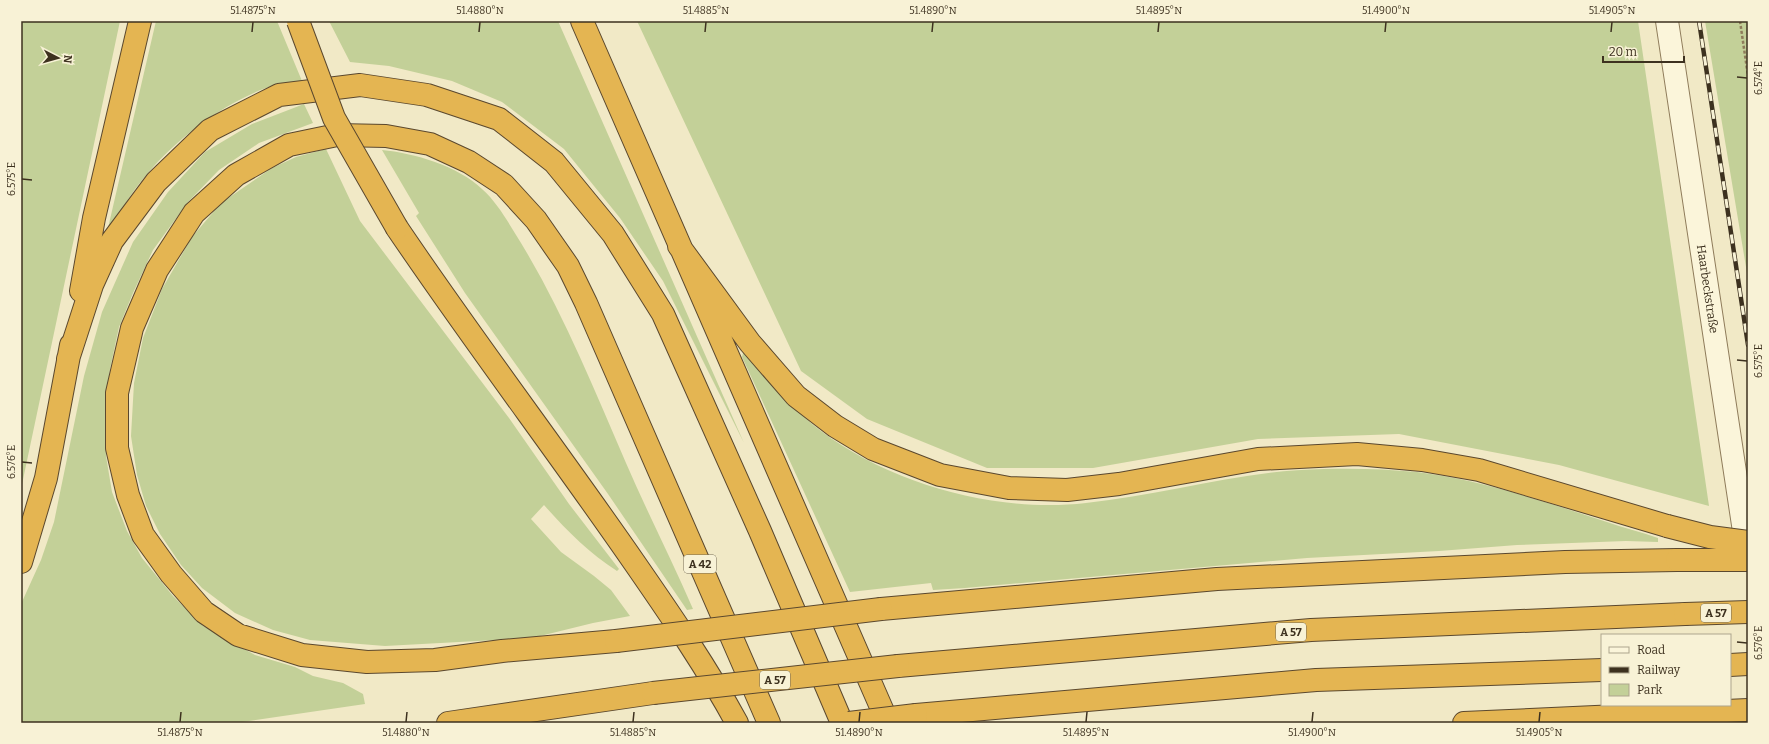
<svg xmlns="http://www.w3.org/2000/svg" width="1769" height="744" font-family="Bitter,serif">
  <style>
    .green { fill: #c3d098 }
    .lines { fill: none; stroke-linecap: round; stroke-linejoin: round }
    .tertiary-casing { stroke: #8e7b5a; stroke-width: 24 }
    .motorway-casing { stroke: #5b482e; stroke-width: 24 }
    .path { stroke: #8e7b5a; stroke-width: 2.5; stroke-dasharray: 3 2; stroke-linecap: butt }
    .tertiary { stroke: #fbf5da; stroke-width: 22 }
    .motorway { stroke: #e4b552; stroke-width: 22 }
    .rail-casing { stroke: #3d311f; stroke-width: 4.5 }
    .rail { stroke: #f8f2d6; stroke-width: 3; stroke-dasharray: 9; stroke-linecap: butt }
    .motorway-bridge-casing { stroke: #5b482e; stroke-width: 24; stroke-linecap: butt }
    .motorway-bridge { stroke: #e4b552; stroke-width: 22 }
    .ticks { fill: none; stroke: #3d311f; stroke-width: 1.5 }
    .labels { text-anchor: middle; stroke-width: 3.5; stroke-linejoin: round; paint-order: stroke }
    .shield { fill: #f8f2d6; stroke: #756b56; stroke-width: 1 }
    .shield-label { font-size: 11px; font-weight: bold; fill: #3d311f }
    .street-label { font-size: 12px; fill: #3d311f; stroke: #f8f2d6 }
    .neatline { fill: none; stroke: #3d311f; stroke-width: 1.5 }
    .ticks-label { font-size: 10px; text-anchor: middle; fill: #3d311f }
  </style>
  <rect width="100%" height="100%" fill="#f1e9c6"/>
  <path class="green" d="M21,21h99l-99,468z
    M156,21h121l25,60c-9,1 -18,2 -27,4 -46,14 -97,52 -127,88 -6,7 -12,14 -17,22 -8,11 -12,24 -23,33z
    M329,21h229l186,422 -81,-162 -43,-63 -56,-69 -62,-47 -50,-21 -63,-15 -39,-4z
    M637,21h1001l71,485 -150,-41 -160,-31 -141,5 -165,29h-106l-120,-49 -66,-48z
    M1705,21h43v258z
    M304,104l9,19 -54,20 -40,27 -31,32 -35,48 -20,43 -14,34 -9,42 -5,40 1,47 6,36 15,39 15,27 31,38 30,30 52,29 40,12 18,9 30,7 20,11 2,10 -130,19h-214v-119l20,-44 13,-38 30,-146 18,-64 31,-70 35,-50 37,-40 47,-28z
    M326,149l34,72 149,197 60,86 50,65 -2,2c-28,-18 -51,-41 -73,-66l-13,14 30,33 33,24 17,14 19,26 -37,7 -61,15 -147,8 -75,-6 -37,-10 -38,-17 -33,-25 -21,-23 -21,-31 -14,-28 -9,-31 -6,-39 3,-53 9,-45 19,-49 30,-52 29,-34 51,-35 24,-11z
    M382,150c32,3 76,16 100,39 16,14 27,35 39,54 42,69 73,146 105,220 21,49 46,97 67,146l-6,1 -79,-116 -143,-201 -49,-77 3,-3z
    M744,349c24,29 47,59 77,82 72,54 176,82 265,72 79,-8 157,-33 238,-34 31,-1 62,0 93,3 65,8 128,30 190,50 17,6 34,10 51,16v4l-32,-1 -109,4 -78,6 -132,7 -342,30 -32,2 -2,-7 -81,9 -108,-235z"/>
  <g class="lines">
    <g class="tertiary-casing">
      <g id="tertiary">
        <path id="s1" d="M1667,21l81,537"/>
      </g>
    </g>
    <g class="motorway-casing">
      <path id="motorway" d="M582,21l306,702
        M397,228c77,114 161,224 239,337 36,52 71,103 101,158
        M679,246l71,97 46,53 39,30 38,23 67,26 69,13 58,2 52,-6 139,-25 99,-5 65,6 57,10 188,56
        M81,291l13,-73 46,-197
        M68,359l24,-74 20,-44 44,-59 54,-52 69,-35 81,-10 67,10 72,24 55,43 59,72 50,80 97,217 82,192
        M21,562l25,-84 25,-133
        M881,609l336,-30 348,-17 112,-2
        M616,641l-114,10 -67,9 -68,2 -65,-7 -64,-20 -34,-23 -33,-38 -28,-39 -15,-40 -11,-47v-55l15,-65 25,-58 37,-57 42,-38 53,-30 48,-10 49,1 44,8 39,18 35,23 32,35 32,46 18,37 183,420
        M898,666l413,-36 374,-16
        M916,715l400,-35 286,-10
        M448,723l205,-30
        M1464,723l284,-13"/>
    </g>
    <path class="path" d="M1740,21l8,55"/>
    <use href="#tertiary" class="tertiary"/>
    <use href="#motorway" class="motorway"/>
    <g class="rail-casing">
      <path id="rail" d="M1699,21l49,324"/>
    </g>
    <use href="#rail" class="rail"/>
    <g class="motorway-bridge-casing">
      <path id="motorway-bridge" d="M298,21l36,97 63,110
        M1667,526l43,11 38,5
        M1677,560h71
        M1685,614l63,-2
        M616,641l265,-32
        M1730,665l18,-1
        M653,693l245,-27
        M849,723l67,-8"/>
    </g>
    <use href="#motorway-bridge" class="motorway-bridge"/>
  </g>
  <path class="ticks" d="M252,32l1,-10M479,32l1,-10M705,32l1,-10M932,32l1,-10M1158,32l1,-10M1385,32l1,-10M1611,32l1,-10M1737,77l10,1M22,179l10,1M1737,360l10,1M22,462l10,1M1737,642l10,1M180,722l1,-10M406,722l1,-10M633,722l1,-10M859,722l1,-10M1086,722l1,-10M1312,722l1,-10M1539,722l1,-10"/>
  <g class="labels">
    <g class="shield">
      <rect x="684" y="555" width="32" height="18" rx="3"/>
      <rect x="1701" y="604" width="30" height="18" rx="3"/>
      <rect x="1276" y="623" width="30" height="18" rx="3"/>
      <rect x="760" y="671" width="30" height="18" rx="3"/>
    </g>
    <g class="shield-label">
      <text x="700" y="568">A 42</text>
      <text x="1716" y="617">A 57</text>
      <text x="1291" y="636">A 57</text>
      <text x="775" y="684">A 57</text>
    </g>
    <g class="street-label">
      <text dy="4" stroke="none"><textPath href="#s1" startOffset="271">Haarbeckstraße</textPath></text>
    </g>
  </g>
  <rect width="1769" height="744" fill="none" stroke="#f8f2d6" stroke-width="44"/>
  <rect x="1601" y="634" width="130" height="72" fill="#f8f2d6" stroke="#ada58d"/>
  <rect x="1609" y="647" width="20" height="6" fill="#fbf5da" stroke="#ada58d"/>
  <text x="1637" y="654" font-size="12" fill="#3d311f">Road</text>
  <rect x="1609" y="667" width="20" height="6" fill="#3d311f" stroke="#ada58d"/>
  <text x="1637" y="674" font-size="12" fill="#3d311f">Railway</text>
  <rect x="1609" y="684" width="20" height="12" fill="#c3d098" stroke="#ada58d"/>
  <text x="1637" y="694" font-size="12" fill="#3d311f">Park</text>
  <g transform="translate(58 58) rotate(96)" stroke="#f8f2d6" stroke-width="3" paint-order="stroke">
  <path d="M0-3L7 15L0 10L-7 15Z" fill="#3d311f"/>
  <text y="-6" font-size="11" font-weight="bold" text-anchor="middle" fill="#3d311f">N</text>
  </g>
  <path d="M1603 56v6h81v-6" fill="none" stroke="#3d311f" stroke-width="2"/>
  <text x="1609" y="56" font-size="12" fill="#3d311f" stroke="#f8f2d6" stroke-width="3" paint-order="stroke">20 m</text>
  <rect x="22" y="22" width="1725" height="700" class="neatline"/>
  <g class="ticks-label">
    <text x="253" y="14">51.4875°N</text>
    <text x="480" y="14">51.4880°N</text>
    <text x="706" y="14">51.4885°N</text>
    <text x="933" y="14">51.4890°N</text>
    <text x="1159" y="14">51.4895°N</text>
    <text x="1386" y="14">51.4900°N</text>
    <text x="1612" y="14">51.4905°N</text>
    <text transform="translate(1758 78) rotate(-90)" y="4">6.574°E</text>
    <text transform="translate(11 179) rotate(-90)" y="4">6.575°E</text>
    <text transform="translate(1758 361) rotate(-90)" y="4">6.575°E</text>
    <text transform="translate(11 462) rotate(-90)" y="4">6.576°E</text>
    <text transform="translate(1758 643) rotate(-90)" y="4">6.576°E</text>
    <text x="180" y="736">51.4875°N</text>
    <text x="406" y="736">51.4880°N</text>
    <text x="633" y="736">51.4885°N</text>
    <text x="859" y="736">51.4890°N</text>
    <text x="1086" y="736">51.4895°N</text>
    <text x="1312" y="736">51.4900°N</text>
    <text x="1539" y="736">51.4905°N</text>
  </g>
</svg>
